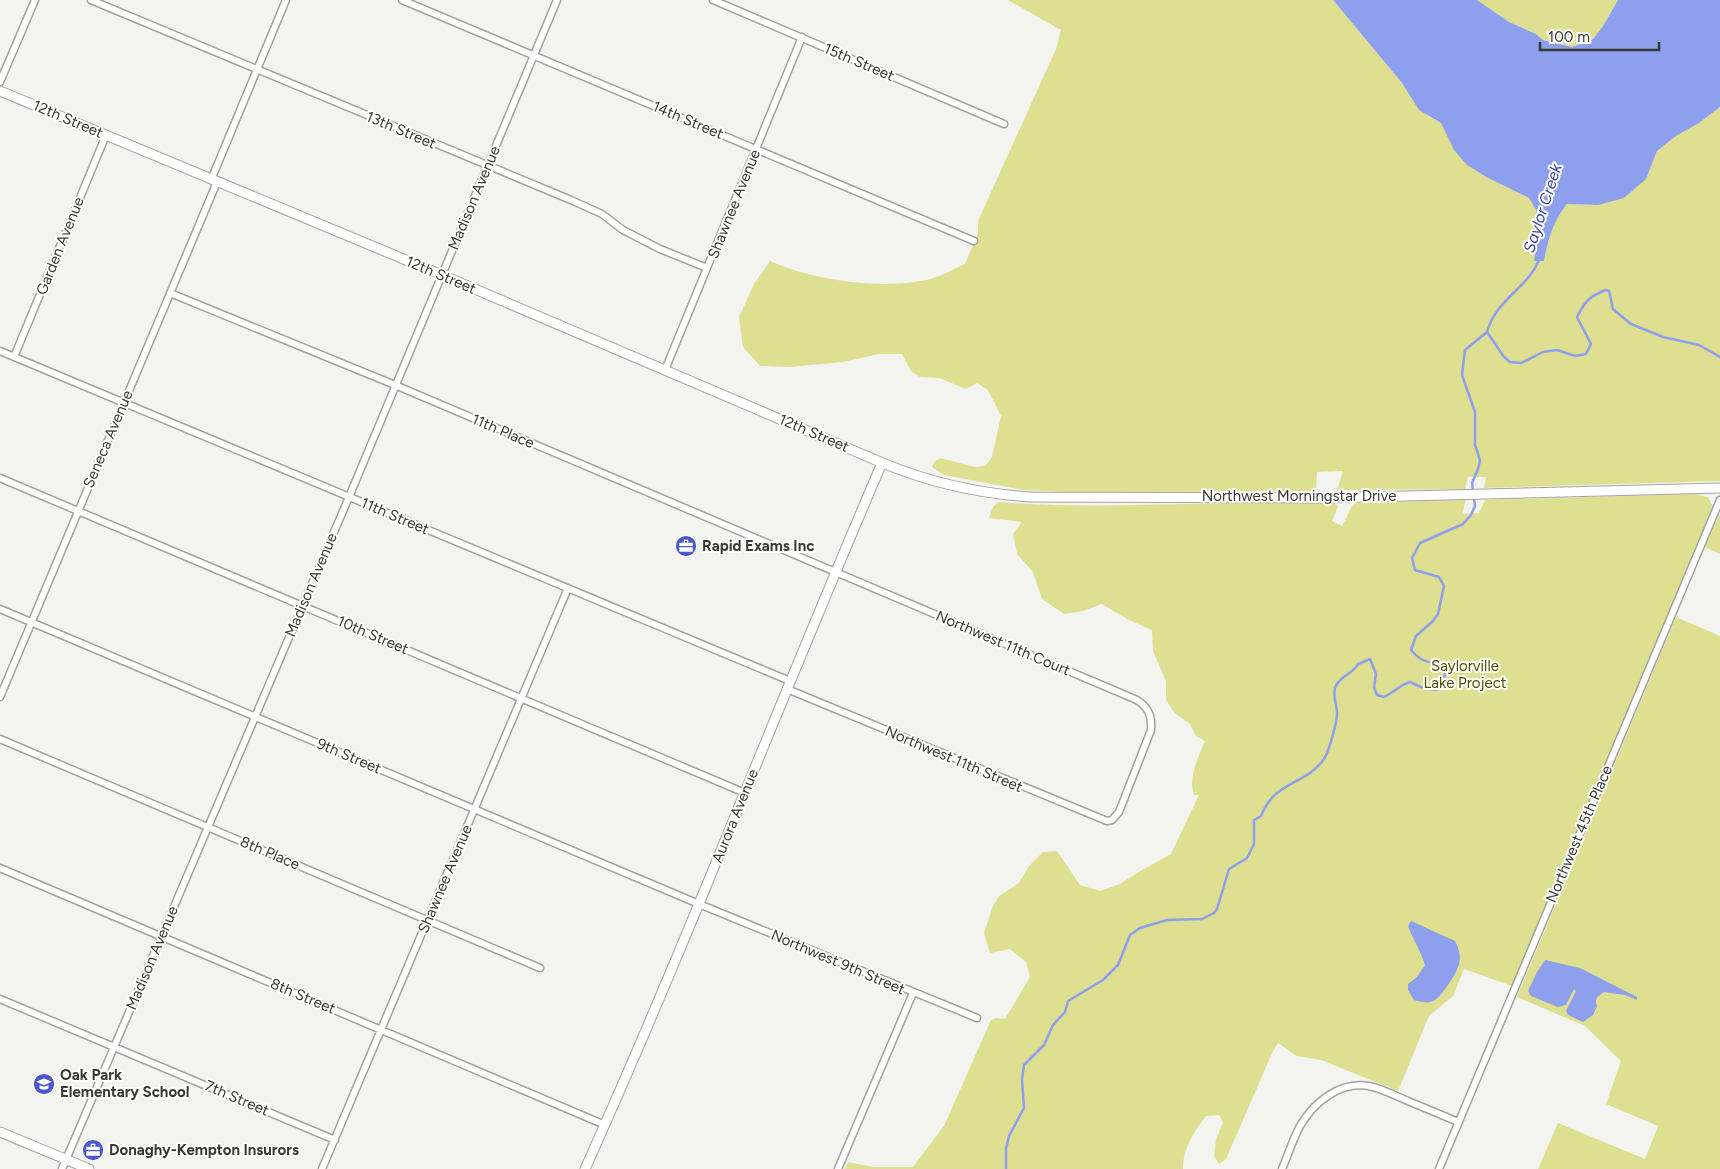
<svg xmlns="http://www.w3.org/2000/svg" width="1720" height="1169" font-family="Figtree,sans-serif">
  <style>
    .green { fill: #dfdf92 }
    .water { fill: #8d9fed }
    .lines { fill: none; stroke-linecap: round; stroke-linejoin: round }
    .stream { stroke: #8d9fed; stroke-width: 2.5 }
    .street-casing { stroke: #a1a19e; stroke-width: 9 }
    .secondary-casing { stroke: #a1a19e; stroke-width: 11 }
    .street { stroke: #fff; stroke-width: 6 }
    .secondary { stroke: #fff; stroke-width: 9 }
    .labels { text-anchor: middle; stroke-width: 4; stroke-linejoin: round; paint-order: stroke }
    .street-label { font-size: 15px; fill: #383837; stroke: #fffffe }
    .poi-label { font-size: 15px; font-weight: bold; fill: #383837; stroke: #fffffe; text-anchor: start }
    .park-label { font-size: 15px; fill: #4f4d02; stroke: #fffffe }
    .water-label { font-size: 16px; font-style: italic; fill: #38429c; stroke: #fffffe }
  </style>
  <rect width="100%" height="100%" fill="#f3f3f0"/>
  <path class="green" d="M1008,0h325l69,83 5,8 19,24 15,8 47,55 41,20 7,12 4,15 -5,36h9c4,-22 9,-40 23,-57l31,1 48,-26 11,-28 19,-15 23,-13 21,-16v374l-236,7 2,-11h-18l-3,12 -128,1 6,-19 -26,1 -1,19 -248,1 -44,-2 -80,-15 -12,-8 2,-5 6,-4 35,9 10,-1 7,-9 9,-41 -13,-26 -11,-7 -11,6 -27,-11 -19,-1 -9,-6 -9,-17h-23l-36,8 -54,5 -29,-1 -17,-19 -4,-30 15,-33 16,-23c42,19 110,29 156,19 13,-2 27,-11 39,-16l13,-31v-12l78,-172 5,-19z
    M1477,0h141l-15,26 -10,13 -21,8 -29,-7 -7,-6 -27,-12z
    M1695,494l13,3 4,8 -2,10 -198,471 -48,-17 -11,27 -24,20 -31,75 -77,-31 -24,-4 -19,-13 -5,8 -47,108 -7,5 -5,-8 2,-16 7,-18 -4,-7 -13,1c-12,16 -23,32 -23,53h-338l3,-7 25,5h40l31,-41 47,-106 5,-2 9,1 25,-42 -4,-15 -16,-13 -20,4 -6,-20 9,-27 6,-10 20,-13 10,-17 14,-14 14,-1 23,34 20,6 20,-7 17,-11 34,-19 28,-59h-5c-6,-19 4,-36 11,-54l-9,-5 -6,-12 -15,-11 -9,-13v-19l-13,-30 -1,-21 -23,-10 -27,-16 -19,7 -19,3 -22,-15 -9,-27 -16,-18 -4,-20 9,-12 -33,-4 4,-11 5,-5c112,9 225,-3 337,1l3,4 -6,14 10,5 11,-22 6,-1 107,-3 -4,14 17,-1 6,-13z
    M1720,513v41l-15,-7z
    M1676,617l44,19v533h-182l20,-46 87,36 13,-33 -52,-22 15,-43 -36,-35 -68,-29z"/>
  <path class="water" d="M1333,0h144l32,22 27,12 7,6 29,7 21,-8 10,-13 15,-26h102v107l-21,16 -23,13 -19,15 -11,28 -22,19 -26,7 -31,-1c-14,17 -19,36 -23,57h-10l6,-36 -4,-15 -7,-12 -41,-20 -21,-13 -13,-15 -13,-27 -22,-13 -17,-27z
    M1411,921l44,20c4,7 6,15 4,23 -2,9 -18,34 -26,37 -6,3 -13,0 -19,-1l-6,-10v-6l8,-6 9,-13c-4,-14 -12,-25 -17,-39z
    M1545,960l35,8 57,29v3l-12,-5 -21,-3c-6,4 -10,6 -7,14l-4,9 -10,7 -15,-7 -2,-4 10,-20 -2,-2 -8,16 -8,2 -27,-11 -3,-5 9,-19z"/>
  <g class="lines">
    <path class="stream" d="M1539,260c-11,28 -43,39 -52,72l17,25 6,5 11,1 22,-11 14,-2 18,6 11,-2 5,-10 -14,-27c8,-16 13,-21 29,-27l3,1 4,18 18,15 32,13 36,8 21,12
      M1006,1169v-20l3,-13 15,-28 -2,-29 2,-14 20,-20 9,-20 12,-13 3,-11 35,-21 15,-15 12,-30 10,-7 27,-8 35,-1 12,-6 3,-4 12,-40 18,-11 7,-14v-24l7,-4c14,-36 44,-30 63,-57 5,-8 14,-39 13,-48 -1,-7 -4,-16 -2,-23 3,-11 18,-14 23,-24l12,-5 6,15 -2,13 3,8 7,2c10,-5 16,-12 26,-15l11,5 15,3 7,-6 2,-12 -9,-9c-12,-1 -17,-4 -25,-13l5,-14 16,-14 6,-8 6,-28 -5,-9 -24,-7 -3,-12 8,-15 43,-19 8,-9 4,-9 -3,-23 6,-14 2,-9 -5,-15v-33l-13,-37 3,-25 22,-18"/>
    <g class="street-casing">
      <path id="street" d="M91,0l480,200 31,14 21,16 37,19 47,19
        M402,0l572,241
        M713,0l291,124
        M0,82l35,-82
        M211,180l75,-180
        M170,293l225,92 742,315c12,8 15,16 14,30l-32,82 -7,8 -5,1 -320,-132
        M0,351l790,330
        M14,357l92,-222
        M665,370l137,-333
        M0,478l745,315
        M0,609l699,295 278,114
        M0,697l217,-515
        M0,739l540,229
        M0,868l605,257
        M0,999l335,141
        M62,1169l287,-672 208,-497
        M322,1169l246,-581
        M838,1169l75,-176
        M1282,1169c6,-14 11,-30 18,-43 14,-24 40,-45 69,-40 14,3 27,10 39,15 17,7 34,14 50,21
        M1439,1169l281,-669"/>
    </g>
    <g class="secondary-casing">
      <path id="secondary" d="M0,91l442,184 443,189c47,19 96,30 147,33l294,1 394,-10
        M0,1132l89,37
        M585,1169c105,-233 196,-472 297,-706"/>
    </g>
    <use href="#street" class="street"/>
    <use href="#secondary" class="secondary"/>
  </g>
  <defs>
    <g id="office-disc" transform="scale(1.125)"><circle r="9.5" fill="#4a58cd" stroke="#fffffe"/><path d="M-6-3h4V-5.5h4V-3h4V5H-6ZM-1-4.5V-3h2v-1.5ZM-6 0V1H6V0Z" fill="#fff"/></g>
    <g id="school-disc" transform="scale(1.125)"><circle r="9.5" fill="#4a58cd" stroke="#fffffe"/><path d="M0-5L7-2L0 1L-7-2ZM-4 1L0 2.5L4 1V4Q0 6-4 4Z" fill="#fff"/></g>
  </defs>
  <g fill-rule="evenodd">
    <use href="#office-disc" x="686" y="546"/>
    <use href="#school-disc" x="44" y="1084"/>
    <use href="#office-disc" x="93" y="1150"/>
  </g>
  <g class="labels">
    <g class="street-label">
      <text transform="translate(859 62) rotate(23)" y="5">15th Street</text>
      <text transform="translate(68 119) rotate(23)" y="5">12th Street</text>
      <text transform="translate(688 120) rotate(23)" y="5">14th Street</text>
      <text transform="translate(401 130) rotate(23)" y="5">13th Street</text>
      <text transform="translate(474 198) rotate(-67)" y="5">Madison Avenue</text>
      <text transform="translate(734 204) rotate(-68)" y="5">Shawnee Avenue</text>
      <text transform="translate(60 246) rotate(-68)" y="5">Garden Avenue</text>
      <text transform="translate(441 275) rotate(23)" y="5">12th Street</text>
      <text transform="translate(503 431) rotate(23)" y="5">11th Place</text>
      <text transform="translate(814 433) rotate(23)" y="5">12th Street</text>
      <text transform="translate(108 439) rotate(-67)" y="5">Seneca Avenue</text>
      <text x="1299" y="501">Northwest Morningstar Drive</text>
      <text transform="translate(395 516) rotate(23)" y="5">11th Street</text>
      <text transform="translate(311 585) rotate(-67)" y="5">Madison Avenue</text>
      <text transform="translate(373 635) rotate(23)" y="5">10th Street</text>
      <text transform="translate(1003 643) rotate(23)" y="5">Northwest 11th Court</text>
      <text transform="translate(349 756) rotate(23)" y="5">9th Street</text>
      <text transform="translate(954 759) rotate(23)" y="5">Northwest 11th Street</text>
      <text transform="translate(735 816) rotate(-68)" y="5">Aurora Avenue</text>
      <text transform="translate(1579 834) rotate(-67)" y="5">Northwest 45th Place</text>
      <text transform="translate(270 853) rotate(23)" y="5">8th Place</text>
      <text transform="translate(445 879) rotate(-67)" y="5">Shawnee Avenue</text>
      <text transform="translate(152 958) rotate(-67)" y="5">Madison Avenue</text>
      <text transform="translate(838 962) rotate(23)" y="5">Northwest 9th Street</text>
      <text transform="translate(303 996) rotate(23)" y="5">8th Street</text>
      <text transform="translate(237 1098) rotate(23)" y="5">7th Street</text>
    </g>
    <g class="poi-label">
      <text x="702" y="551">Rapid Exams Inc</text>
      <text x="60" y="1080">Oak Park<tspan x="60" dy="17">Elementary School</tspan></text>
      <text x="109" y="1155">Donaghy-Kempton Insurors</text>
    </g>
    <g class="park-label">
      <text x="1465" y="671">Saylorville<tspan x="1465" dy="17">Lake Project</tspan></text>
    </g>
    <g class="water-label">
      <text transform="translate(1542 208) rotate(-72)" y="6">Saylor Creek</text>
    </g>
  </g>
  <path d="M1540 42v8h119v-8" fill="none" stroke="#383837" stroke-width="2.5"/>
  <text x="1548" y="42" font-size="15" fill="#383837" stroke="#fffffe" stroke-width="4" paint-order="stroke">100 m</text>
</svg>
